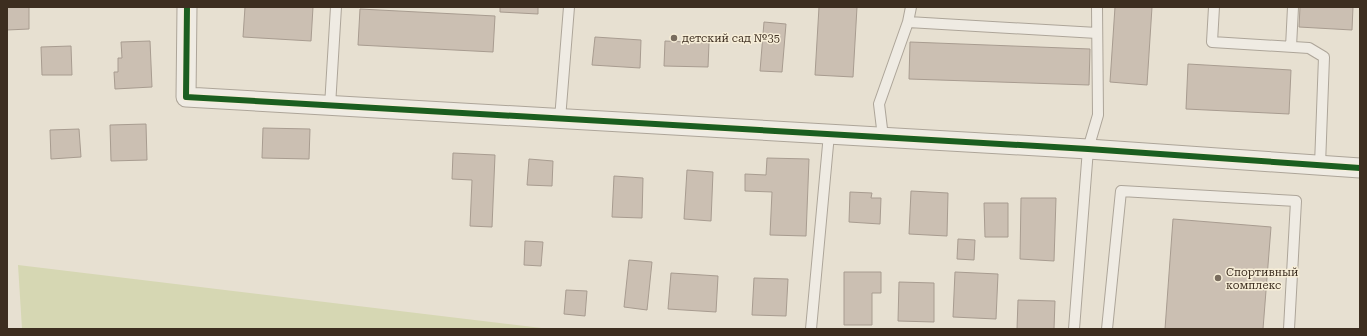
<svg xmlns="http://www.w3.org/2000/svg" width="1367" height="336" font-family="'Roboto Serif',serif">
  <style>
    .green { fill: #d6d7b3 }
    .building { fill: #cbbfb2; stroke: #a89c90 }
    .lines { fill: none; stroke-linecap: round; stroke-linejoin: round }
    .service-casing { stroke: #ada599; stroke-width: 12 }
    .minor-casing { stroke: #ada599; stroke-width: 21 }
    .service { stroke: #efebe3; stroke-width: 10 }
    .minor { stroke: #efebe3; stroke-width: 19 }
    .cycleway-casing { stroke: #f7eed8; stroke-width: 8 }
    .cycleway { stroke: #1b5e20; stroke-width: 6 }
    .poi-dot { fill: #786c5e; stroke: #f7eed8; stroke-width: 1.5 }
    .labels { text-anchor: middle; stroke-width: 3; stroke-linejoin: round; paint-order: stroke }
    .poi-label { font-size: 11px; fill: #3d2e20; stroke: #f7eed8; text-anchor: start }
  </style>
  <rect width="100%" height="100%" fill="#e7e0d1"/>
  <path class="green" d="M18,265l532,64h-528z"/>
  <path class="building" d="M7,7h22v22l-22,1z
    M245,7h68l-2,34 -68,-4z
    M500,7h38v7l-38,-2z
    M819,7h38l-4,70 -38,-2z
    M1115,7h37l-5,78 -37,-3z
    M1300,7h53l-1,23 -53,-3z
    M360,9l135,7 -2,36 -135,-7z
    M764,22l22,2 -4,48 -22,-1z
    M595,37l46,3 -1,28 -48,-3z
    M150,41l2,46 -37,2 -1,-17h4v-14h4l-1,-16z
    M665,41l44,2 -1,24 -44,-1z
    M910,42l180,7 -1,36 -180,-6z
    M71,46l1,29h-30l-1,-28z
    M1188,64l103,6 -2,44 -103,-5z
    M146,124l1,36 -36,1 -1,-36z
    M263,128l47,1 -1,30 -47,-1z
    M79,129l2,28 -30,2 -1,-29z
    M453,153l42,2 -3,72 -22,-1 2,-46 -20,-1z
    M767,158l42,1 -3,77 -36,-1 2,-43 -27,-1v-17l21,1z
    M529,159l24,2 -1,25 -25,-1z
    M687,170l26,2 -2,49 -27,-2z
    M614,176l29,2 -1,40 -30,-1z
    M911,191l37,2 -1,43 -38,-2z
    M850,192l22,1 -1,5h10l-1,26 -31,-2z
    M1021,198h35l-2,63 -34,-2z
    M984,203h24v34h-23z
    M1173,219l98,8 -8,102h-98z
    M958,239l17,1 -1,20 -17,-1z
    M525,241l18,1 -2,24 -17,-1z
    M629,260l23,2 -5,48 -23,-3z
    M844,272h37v21h-9v32h-28z
    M955,272l43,2 -2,45 -43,-2z
    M671,273l47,3 -2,36 -48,-3z
    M754,278l34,1 -2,37 -34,-1z
    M899,282l35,1v39l-36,-1z
    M566,290l21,1 -2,25 -21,-2z
    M1018,300l37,1 -1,28h-37z"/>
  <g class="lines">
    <g class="service-casing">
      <path id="service" d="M911,7l-3,15 189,11
        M1214,7l-2,35 97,6 15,9 -4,108
        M1291,47l2,-40
        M330,106l6,-99
        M560,119l9,-112
        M883,137l-4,-33 29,-82
        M811,329l18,-195
        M1074,329l14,-180 10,-34 -1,-108
        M1107,329l14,-138 175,10 -7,128"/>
    </g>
    <g class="minor-casing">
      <path id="minor" d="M187,7l-1,90 902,52 272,19"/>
    </g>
    <use href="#service" class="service"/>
    <use href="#minor" class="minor"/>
    <g class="cycleway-casing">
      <path id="cycleway" d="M187,7l-1,90 902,52 272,19"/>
    </g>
    <use href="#cycleway" class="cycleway"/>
  </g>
  <g class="poi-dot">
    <circle cx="674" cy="38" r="4"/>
    <circle cx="1218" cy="278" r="4"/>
  </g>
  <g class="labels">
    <g class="poi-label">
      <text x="682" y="42">детский сад №35</text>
      <text x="1226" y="276">Спортивный<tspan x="1226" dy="13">комплекс</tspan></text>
    </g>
  </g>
  <rect width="1367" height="336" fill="none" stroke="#3d2e20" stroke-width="16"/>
</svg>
